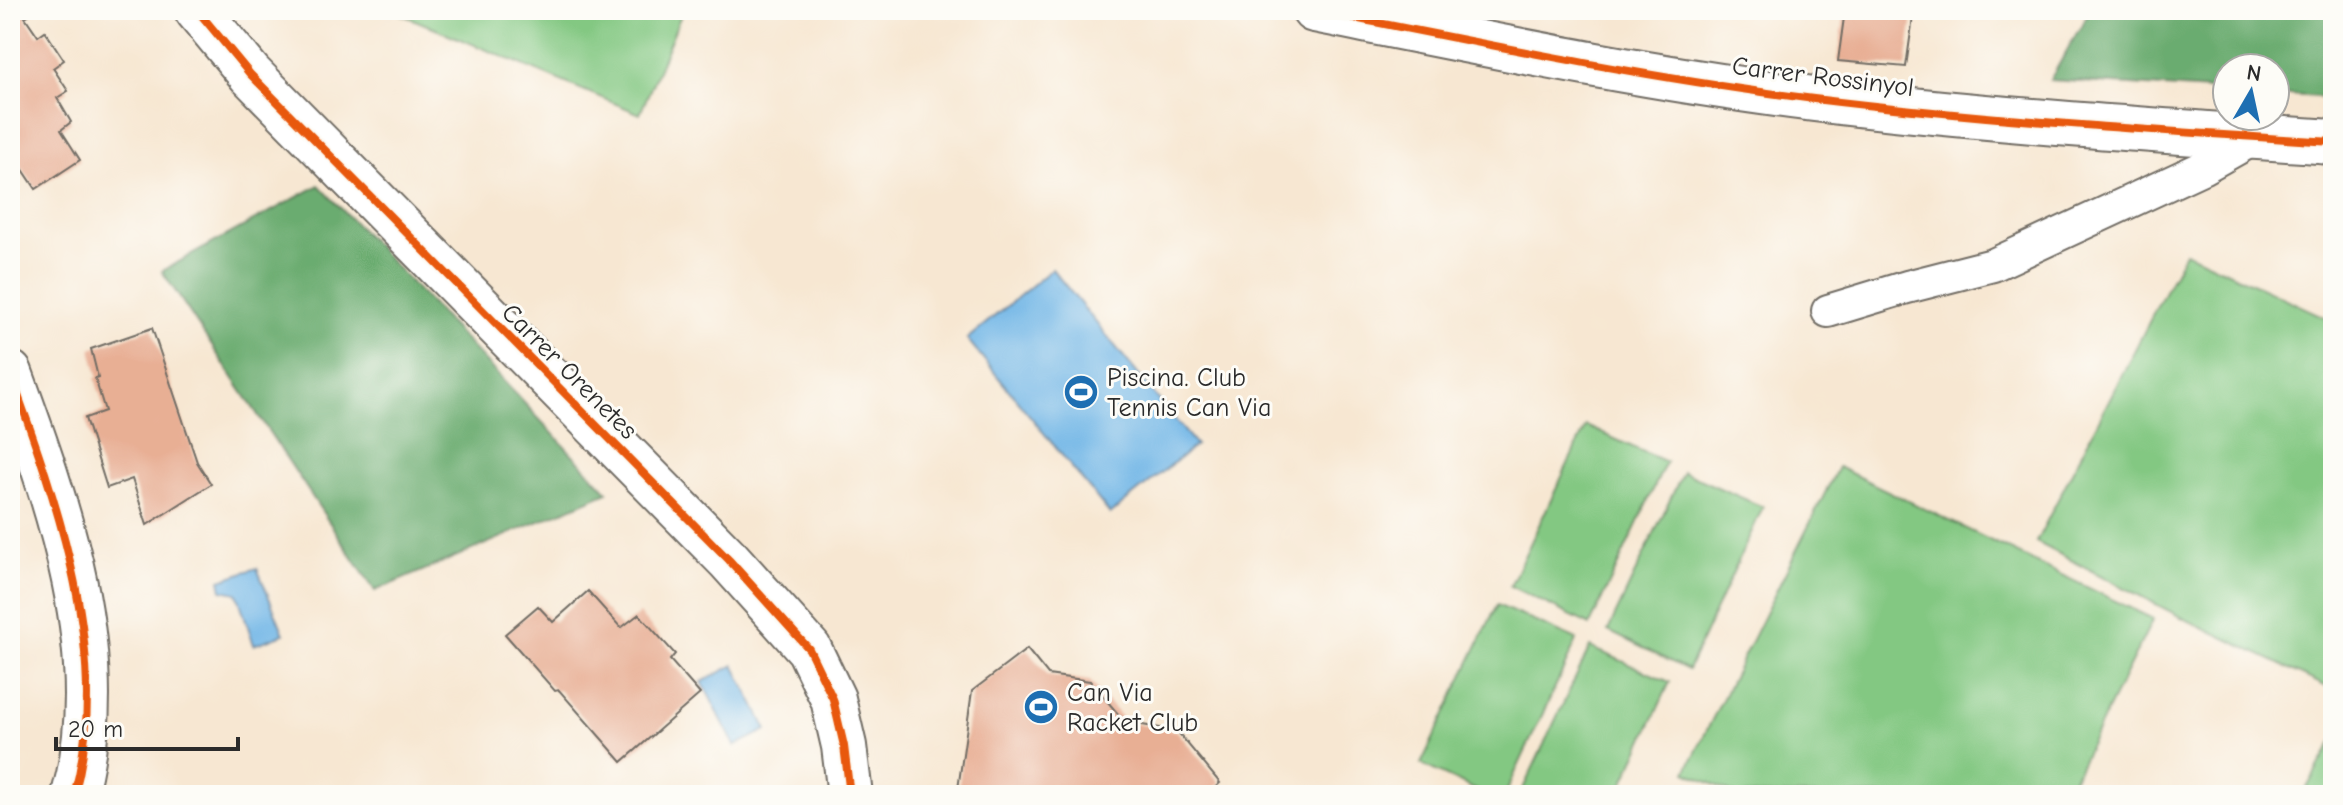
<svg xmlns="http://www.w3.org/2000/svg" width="2343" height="805" font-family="'Comic Neue',sans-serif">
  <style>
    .green { fill: #83c882; stroke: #577a56; stroke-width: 2 }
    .forest { fill: #6aac70; stroke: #4a6c4e; stroke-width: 2 }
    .water { fill: #70b5e6; stroke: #4e7088; stroke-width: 2 }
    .building { fill: #e8af94 }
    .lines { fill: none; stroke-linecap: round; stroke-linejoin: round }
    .lane-casing { stroke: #726d65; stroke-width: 36 }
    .street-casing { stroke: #726d65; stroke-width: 48 }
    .lane { stroke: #fff; stroke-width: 32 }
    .street { stroke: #fff; stroke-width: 44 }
    .cycleway-casing { stroke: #fdfcf7; stroke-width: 13 }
    .cycleway { stroke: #e8590c; stroke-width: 8 }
    .labels { text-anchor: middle; stroke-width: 6; stroke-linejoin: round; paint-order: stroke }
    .street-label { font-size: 26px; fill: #2b2b2b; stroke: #fdfcf7 }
    .poi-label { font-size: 26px; fill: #2b2b2b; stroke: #fdfcf7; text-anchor: start }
  </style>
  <rect width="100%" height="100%" fill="#fdfcf7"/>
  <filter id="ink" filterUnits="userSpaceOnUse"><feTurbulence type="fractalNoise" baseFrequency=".0125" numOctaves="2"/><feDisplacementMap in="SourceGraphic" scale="16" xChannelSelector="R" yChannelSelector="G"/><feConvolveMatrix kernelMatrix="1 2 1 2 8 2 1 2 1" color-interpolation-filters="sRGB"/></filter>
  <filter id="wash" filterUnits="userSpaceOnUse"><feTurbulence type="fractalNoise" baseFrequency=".006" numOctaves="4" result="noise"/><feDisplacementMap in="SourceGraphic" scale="32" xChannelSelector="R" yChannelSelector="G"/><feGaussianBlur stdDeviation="1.8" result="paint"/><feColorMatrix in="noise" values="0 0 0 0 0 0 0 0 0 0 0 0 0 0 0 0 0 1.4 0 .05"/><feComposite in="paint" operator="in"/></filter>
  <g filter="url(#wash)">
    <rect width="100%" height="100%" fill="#f7e7d2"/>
    <path class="green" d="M391,10h292l-43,104z
      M2185,252l146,68 2,-3v373l-154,-74 -143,-74z
      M1586,426l80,36 -76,163 -80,-39z
      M1838,467l315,152 -88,176h-328l-51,-23z
      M1683,472l80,35 -75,163 -80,-39z
      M1497,605l80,35 -72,155h-19l-65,-31z
      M1590,647l80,35 -52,113h-98z
      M2333,741v50l-5,4h-25z"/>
    <path class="forest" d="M2090,10h243v88l-58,-4v-26h-48v23l-177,-11z
      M319,185l289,307 -233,99 -213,-320z"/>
    <path class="water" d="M1052,269l144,176 -86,69 -143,-175z
      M257,568l27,66 -30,11 -17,-52 -15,-3 -2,-10z
      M734,665l33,65 -32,16 -33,-64z"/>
    <g id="blocks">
      <path class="building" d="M10,10h27l-12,7 13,19 7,-5 19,29 -11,8 15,23 -11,7 14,24 -10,8 19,30 -44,29 -26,-39v-21l7,-5 -7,-56z
        M1845,10h69l-8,57 -68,-6z
        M152,328l45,134 14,22 -64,41 -15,-46 -25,9 -22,-70 20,-7 -10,-33 3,-1 -7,-28z
        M588,591l33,37 18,-14 36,40 -5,6 30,34 -78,68 -63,-72 -4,1 -50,-57 33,-28 15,16z
        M1027,649l21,26 42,6 35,41 52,9 43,52 -13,12h-256l7,-6 14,-98z"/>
    </g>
  </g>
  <g filter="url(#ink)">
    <use href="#blocks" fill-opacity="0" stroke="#726d65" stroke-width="2"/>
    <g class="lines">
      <g class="lane-casing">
        <path id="lane" d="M1828,311l79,-24 86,-22 209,-97 55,-31"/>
      </g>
      <g class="street-casing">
        <path id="street" d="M197,10l53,64 479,486 80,89 24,50 11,47 6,49
          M1314,10c166,33 332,68 500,89 172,21 346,32 519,43
          M10,373c47,129 103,284 64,422"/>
      </g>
      <use href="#lane" class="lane"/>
      <use href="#street" class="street"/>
      <g class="cycleway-casing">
        <path id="cycleway" d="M197,10l53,64 479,486 80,89 24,50 11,47 6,49
          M1314,10c166,33 332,68 500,89 172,21 346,32 519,43
          M10,373c47,129 103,284 64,422"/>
      </g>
      <use href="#cycleway" class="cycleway"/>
    </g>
  </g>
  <defs>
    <g id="stadium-disc" transform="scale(1.8)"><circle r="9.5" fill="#1f6fb2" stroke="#fdfcf7"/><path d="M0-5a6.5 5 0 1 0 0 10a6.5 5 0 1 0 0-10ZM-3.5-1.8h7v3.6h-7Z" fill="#fff"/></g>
  </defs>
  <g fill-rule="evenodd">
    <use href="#stadium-disc" x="1081" y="392"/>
    <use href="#stadium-disc" x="1041" y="707"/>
  </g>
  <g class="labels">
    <g class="street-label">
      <text transform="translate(1823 76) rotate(7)" y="9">Carrer Rossinyol</text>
      <text transform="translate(570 371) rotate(45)" y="9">Carrer Orenetes</text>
    </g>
    <g class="poi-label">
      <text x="1107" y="386">Piscina. Club<tspan x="1107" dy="30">Tennis Can Via</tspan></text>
      <text x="1067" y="701">Can Via<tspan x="1067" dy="30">Racket Club</tspan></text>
    </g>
  </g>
  <rect width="2343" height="805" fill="none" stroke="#fdfcf7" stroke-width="40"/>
  <g transform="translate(2251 92) rotate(9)"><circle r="38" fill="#fdfcf7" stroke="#a9a8a5" stroke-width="2"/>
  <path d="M0-6L14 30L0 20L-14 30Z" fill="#1f6fb2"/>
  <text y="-12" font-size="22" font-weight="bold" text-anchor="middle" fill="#2b2b2b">N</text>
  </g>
  <path d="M56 737v12h182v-12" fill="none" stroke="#2b2b2b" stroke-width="4"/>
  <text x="68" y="737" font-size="24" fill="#2b2b2b" stroke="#fdfcf7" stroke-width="6" paint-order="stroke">20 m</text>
</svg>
